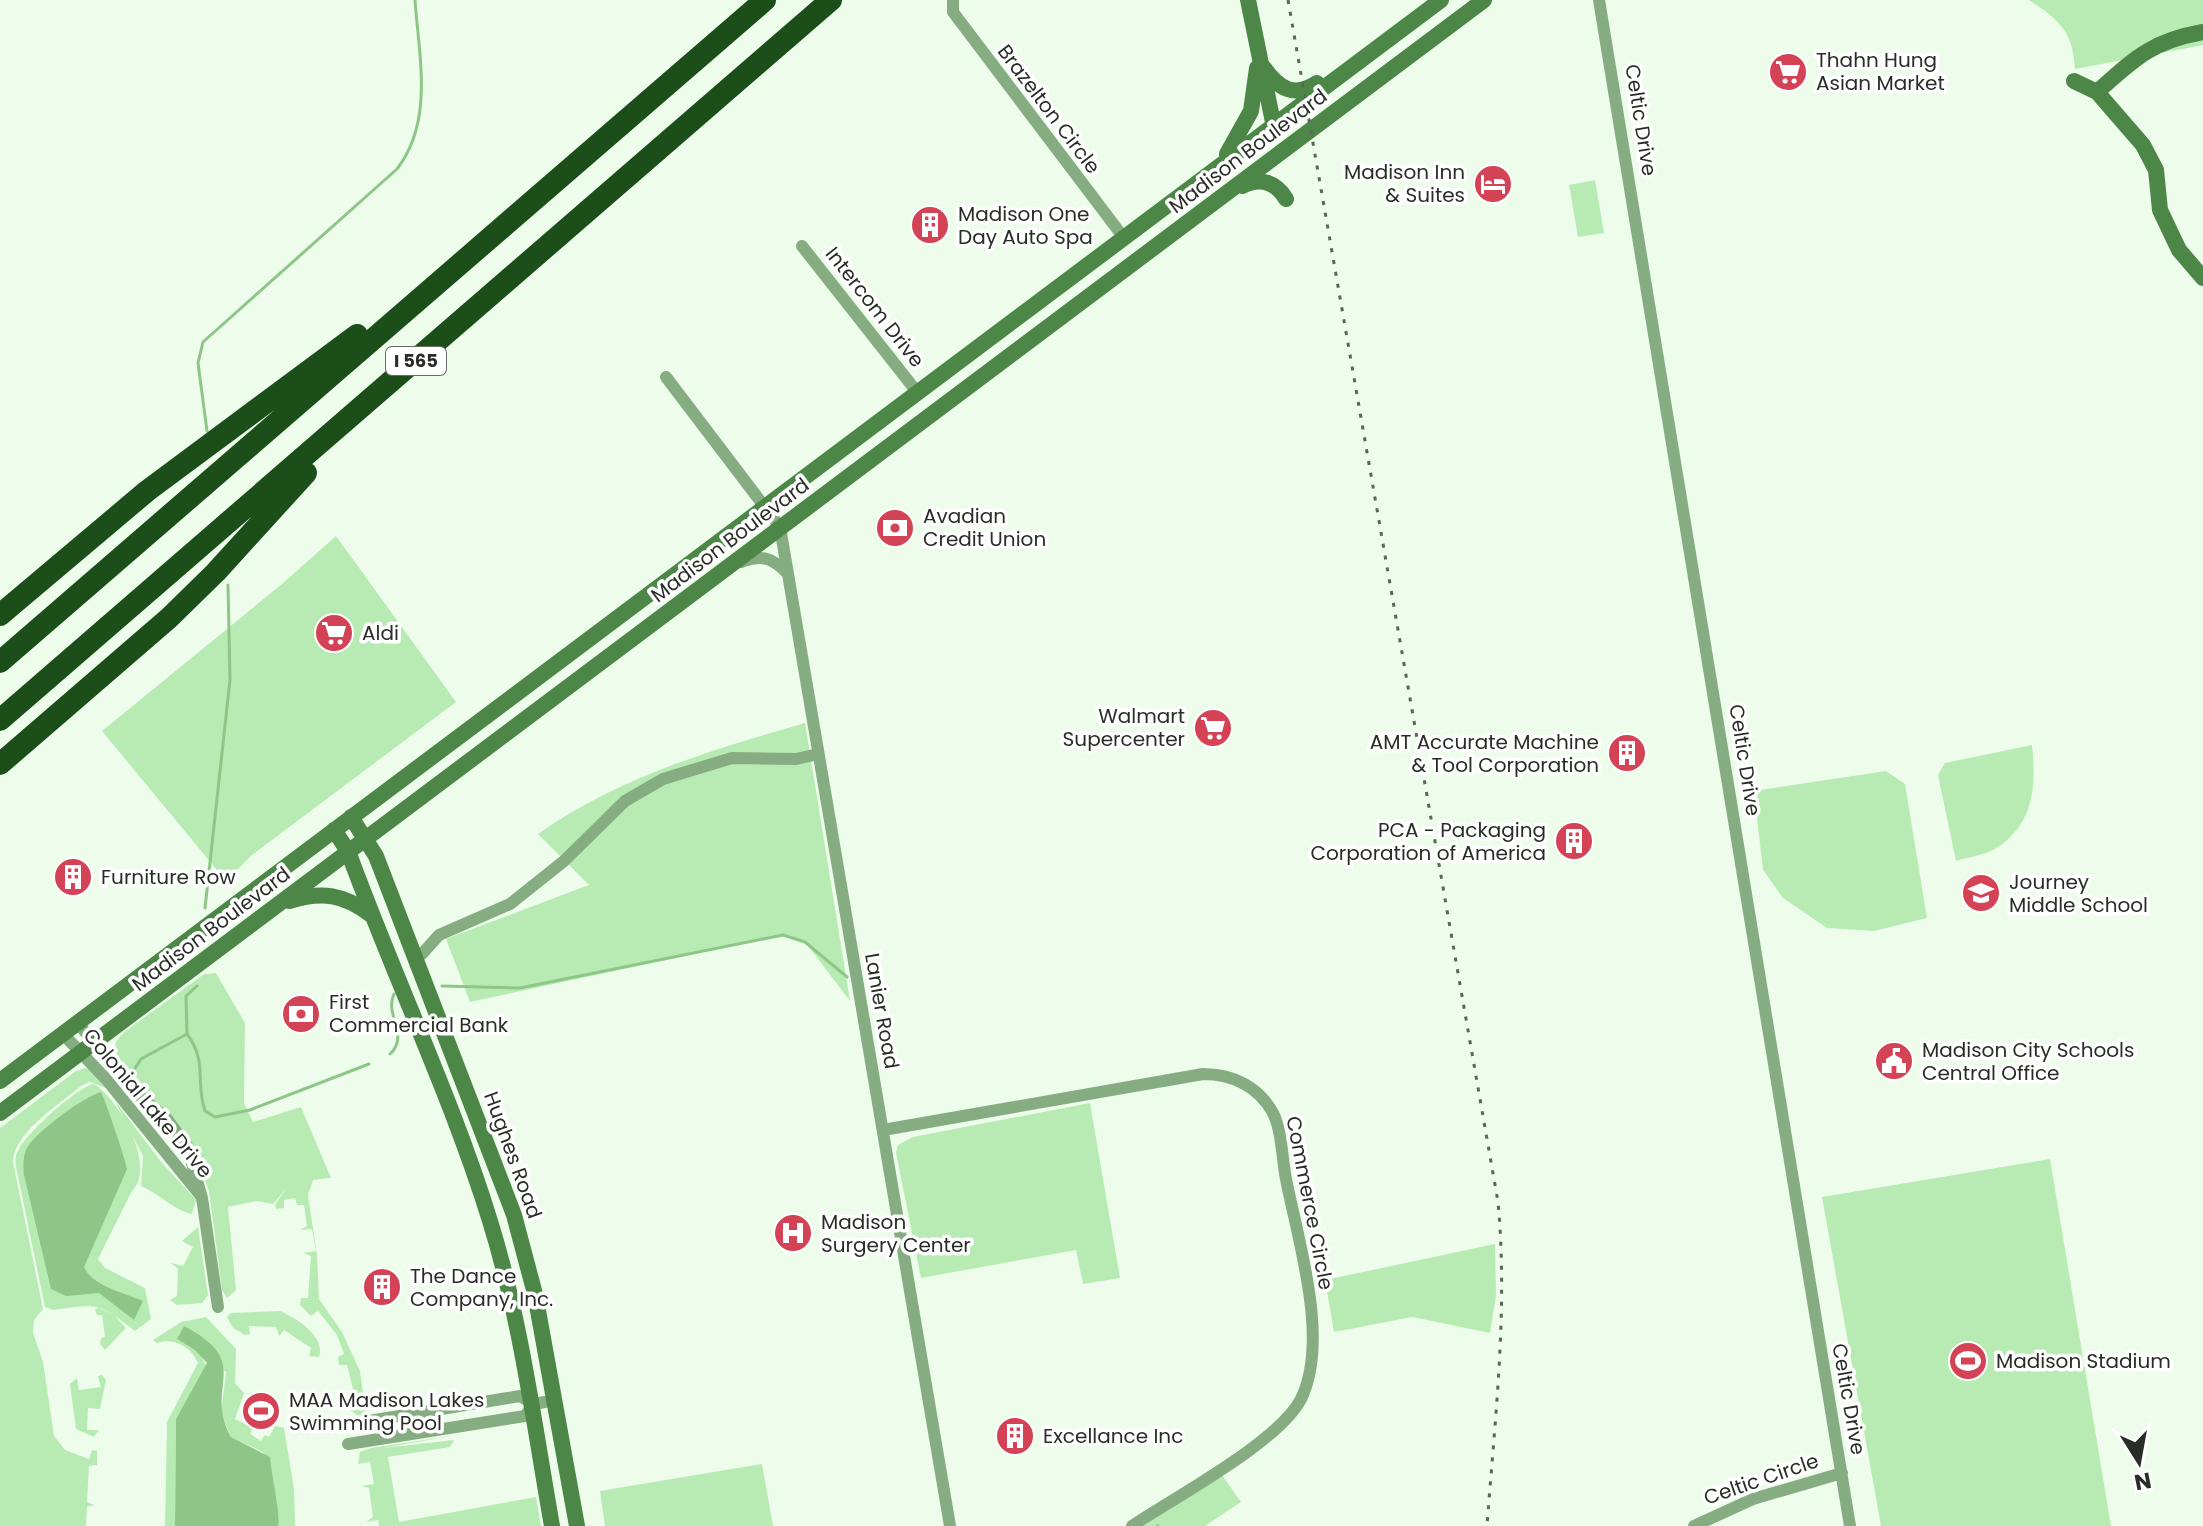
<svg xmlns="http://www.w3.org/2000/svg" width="2203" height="1526" font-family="Poppins,sans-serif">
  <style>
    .green { fill: #b8ebb3 }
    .water { fill: #8ec688 }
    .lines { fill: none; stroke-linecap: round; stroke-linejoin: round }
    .stream { stroke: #8ec688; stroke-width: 3 }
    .street { stroke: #86ad82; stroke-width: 12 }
    .secondary { stroke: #4d8748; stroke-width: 16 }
    .highway { stroke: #1c4e19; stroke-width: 22 }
    .rail { stroke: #5c645b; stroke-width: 3; stroke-dasharray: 4 8; stroke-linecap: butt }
    .labels { text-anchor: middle; stroke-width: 7; stroke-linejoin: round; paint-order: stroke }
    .shield { fill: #fff; stroke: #686c68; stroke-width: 2 }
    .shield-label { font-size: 18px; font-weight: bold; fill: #282d27 }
    .poi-label { font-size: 20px; fill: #282d27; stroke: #fff; text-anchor: start }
    .street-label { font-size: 20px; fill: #282d27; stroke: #fff }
  </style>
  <rect width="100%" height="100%" fill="#edfceb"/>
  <path class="green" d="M2029,0h174v45l-128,24c-2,-37 -15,-49 -46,-69z
    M1595,180l9,53 -26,4 -9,-52z
    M336,536l120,166 -204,153 -26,26 -124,-150 180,-147z
    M805,723l45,278 -45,-59 -22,-7 -313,67 -24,-63 143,-54 -51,-51c81,-57 173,-84 267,-111z
    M2032,745c4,39 3,77 -34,102 -11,8 -30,10 -42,14l-18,-86 7,-12z
    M1886,771l19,13 22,134 -53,13 -47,-3 -44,-30 -20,-28 -9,-79z
    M216,973l29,50 -1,80 9,19 48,-15 30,71 -18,2 -5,15 9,60 2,44 23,33 18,39 6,43 -8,2 -8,-6 -1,-6 7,-3 -9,-36h-8l-1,-8 6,-3 -7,-19 -19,-24 -7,5 -11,-11 1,-7h7l3,-42 -8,-3 13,-2 -4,-22 -12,1 7,-4 -3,-21h-7l-2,-7 -11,2v8l-8,1 -1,-4 11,-16 -13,15 -16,-3 -29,6 8,83 -9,8 -5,-8 -13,-99 -14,-39 -22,-34 -37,-33 -22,-32 2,-11 7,-9 81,-59z
    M86,1068l5,2 15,18 -16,-6 -9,4c-22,19 -67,46 -68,76l30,147 -9,11 -1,13 10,29 11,74 11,14 24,9 3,-9 5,1v14l-8,1 -2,36 7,3 -7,2 -1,19h-86v-398l76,-57z
    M94,1084c25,15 63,82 38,107l-34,68 7,9 40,20 6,31 -16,12c-38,-29 -35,-27 -82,-21l-8,-3 -29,-140c-1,-7 -1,-12 3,-18 8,-16 59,-63 75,-65z
    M115,1101l47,62 34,37 -4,14c-16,-3 -33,-20 -51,-28l2,-30z
    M1090,1103l30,175 -37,6 -7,-34 -155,28 -25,-125 2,-8 15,-8z
    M2050,1159l61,367h-230l-59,-329z
    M198,1227l10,68 -6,8 -25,2 -7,-5 7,-4 1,-27 -7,-6 12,3 10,-19 -11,-6z
    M1495,1244l1,52 -6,37 -78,-16 -78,15 -9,-52z
    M99,1308l15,7 12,13 -21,22 -5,-6 1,-6 4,-1 -3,-22h-5l-2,-6z
    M280,1311c16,7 46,25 39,46l-10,-1 2,-8 -27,-18 -5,6 -3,-9 -27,-1 1,8 -5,1 -12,-7 -6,-11 4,-4z
    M206,1317l30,32 -1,34 9,10 -9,26 18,9 -3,6 11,7 4,-6 4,2 6,-11 9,2 10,61 1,37h-17l-15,-74 -32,-15 -10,-24 5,-41 -26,-18 7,13 -31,52 -1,107h-10l2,-104 31,-59c-7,-17 -25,-26 -41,-20l-4,-3 28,-18z
    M102,1375l4,5 -6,29 -12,-1 -1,22h12l-5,7 -18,-8 -6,-45 7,-6 2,12 22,-3 -3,-11z
    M451,1436l-68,12 71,-8 -4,7 -62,10 11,65 137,-25 5,29h-162l-1,-6 -12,2 7,-5 -4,-29 -8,-2 13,-2 -4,-22 -12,2 2,-12 11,-4z
    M762,1464l11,62h-168l-5,-35z
    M1222,1475l19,27 -36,24h-62z"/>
  <path class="water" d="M101,1092c3,5 26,71 26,77l-43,98c8,19 41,26 59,34l-9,19 -35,-27 -33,3 -15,-7 -27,-114c-1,-8 -1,-17 2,-25 7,-16 57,-53 75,-58z
    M184,1326c72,38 18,59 47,111l39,20c1,15 11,60 8,69h-103l1,-107 31,-56 -12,-13 -18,-11z"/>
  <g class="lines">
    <path class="stream" d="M207,431l-9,-68 5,-21 194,-173c37,-48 22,-112 18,-169
      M205,908l25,-228 -2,-95
      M442,986l78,2 263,-53 22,7 42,35
      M187,1034c21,28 8,48 18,77l10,6 35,-7 119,-46
      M390,1054c20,-18 -6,-39 4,-60
      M132,1073l9,-14 46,-25 -1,-38 11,-10
      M1157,1526h1"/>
    <path class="street" d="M953,0v12l171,226
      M1599,0l251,1526
      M802,246l115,146
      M666,377l114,150 170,999
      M741,562c22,-8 32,-4 47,12
      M422,954l17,-19 71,-31 54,-43 61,-60 38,-22 69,-21 64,1 22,-5
      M77,1022l56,68 34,29 20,27 15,52 16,109
      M63,1034l43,45 95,117
      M883,1130l320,-56c30,0 56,13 70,39 9,18 9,46 13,66 12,62 44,161 15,220 -22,43 -126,98 -169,127
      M345,1425l175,-29 14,8 21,-4
      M348,1444l177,-28 8,-11
      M1694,1526l59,-27 89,-26"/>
    <path class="secondary" d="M1248,0l27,132
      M1264,68c15,21 30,30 53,15
      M2074,81l23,11 46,53 13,25 4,40 19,40 24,28
      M2097,92c38,-34 55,-51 106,-60
      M1227,154l24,-43 6,-43
      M1242,186c18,-9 34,-4 44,13
      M351,817l25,39 138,359 21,79 42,232
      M334,830l14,21c45,124 103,244 142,370 31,100 44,203 62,305
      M289,901c33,-10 55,-7 82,14
      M0,1081l1441,-1081
      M0,1113l1484,-1113"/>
    <path class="highway" d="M0,615l147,-124 210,-156
      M0,662l765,-662
      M0,720l831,-720
      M0,764l169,-146 47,-46 90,-99"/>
    <path class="rail" d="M1288,0l210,1202c10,108 -3,216 -11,324"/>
  </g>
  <defs>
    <g id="supermarket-disc" transform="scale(2)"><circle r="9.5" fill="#d44355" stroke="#fff"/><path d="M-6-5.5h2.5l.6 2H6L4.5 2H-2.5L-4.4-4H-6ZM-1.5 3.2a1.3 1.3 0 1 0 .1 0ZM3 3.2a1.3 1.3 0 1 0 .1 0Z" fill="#fff"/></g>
    <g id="hotel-disc" transform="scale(2)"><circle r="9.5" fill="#d44355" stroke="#fff"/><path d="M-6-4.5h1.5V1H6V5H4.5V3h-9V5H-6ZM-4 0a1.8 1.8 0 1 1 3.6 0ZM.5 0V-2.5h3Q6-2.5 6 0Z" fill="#fff"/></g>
    <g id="building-disc" transform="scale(2)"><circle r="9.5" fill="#d44355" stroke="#fff"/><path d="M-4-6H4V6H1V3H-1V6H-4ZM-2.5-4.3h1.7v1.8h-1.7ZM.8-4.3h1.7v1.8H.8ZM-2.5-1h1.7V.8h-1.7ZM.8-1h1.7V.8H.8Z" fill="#fff"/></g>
    <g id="bank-disc" transform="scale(2)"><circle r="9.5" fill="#d44355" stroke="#fff"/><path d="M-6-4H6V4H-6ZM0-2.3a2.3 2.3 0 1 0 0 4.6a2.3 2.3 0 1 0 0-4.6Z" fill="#fff"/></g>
    <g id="school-disc" transform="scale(2)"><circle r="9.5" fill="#d44355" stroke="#fff"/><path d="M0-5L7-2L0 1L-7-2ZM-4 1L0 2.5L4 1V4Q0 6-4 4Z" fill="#fff"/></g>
    <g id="civic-disc" transform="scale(2)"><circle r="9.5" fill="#d44355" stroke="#fff"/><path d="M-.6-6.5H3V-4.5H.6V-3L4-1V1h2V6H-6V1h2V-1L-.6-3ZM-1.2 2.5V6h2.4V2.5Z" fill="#fff"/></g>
    <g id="hospital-disc" transform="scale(2)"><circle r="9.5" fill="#d44355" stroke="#fff"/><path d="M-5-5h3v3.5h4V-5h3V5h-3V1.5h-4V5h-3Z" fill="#fff"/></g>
    <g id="stadium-disc" transform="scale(2)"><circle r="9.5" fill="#d44355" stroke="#fff"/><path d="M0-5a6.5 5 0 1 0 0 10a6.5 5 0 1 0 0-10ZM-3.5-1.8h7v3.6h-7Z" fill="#fff"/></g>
  </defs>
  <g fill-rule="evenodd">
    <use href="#supermarket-disc" x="1788" y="72"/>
    <use href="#hotel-disc" x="1493" y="184"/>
    <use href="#building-disc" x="930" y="225"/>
    <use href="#bank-disc" x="895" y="528"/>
    <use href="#supermarket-disc" x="334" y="633"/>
    <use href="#supermarket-disc" x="1213" y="728"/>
    <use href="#building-disc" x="1627" y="753"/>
    <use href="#building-disc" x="1574" y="841"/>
    <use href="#building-disc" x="73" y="877"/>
    <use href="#school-disc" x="1981" y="893"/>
    <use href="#bank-disc" x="301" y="1014"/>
    <use href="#civic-disc" x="1894" y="1061"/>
    <use href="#hospital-disc" x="793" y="1233"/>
    <use href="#building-disc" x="382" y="1287"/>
    <use href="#stadium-disc" x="1968" y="1361"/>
    <use href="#stadium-disc" x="261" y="1411"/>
    <use href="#building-disc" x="1015" y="1436"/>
  </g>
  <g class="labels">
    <rect class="shield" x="386" y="347" width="60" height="28" rx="6"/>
    <g class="shield-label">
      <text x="416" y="367">I 565</text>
    </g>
    <g class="poi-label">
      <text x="1816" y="67">Thahn Hung<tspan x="1816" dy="23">Asian Market</tspan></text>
      <text x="1465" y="179" text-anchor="end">Madison Inn<tspan x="1465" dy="23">&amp; Suites</tspan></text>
      <text x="958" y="221">Madison One<tspan x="958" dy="23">Day Auto Spa</tspan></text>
      <text x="923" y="523">Avadian<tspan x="923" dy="23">Credit Union</tspan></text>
      <text x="362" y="640">Aldi</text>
      <text x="1185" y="723" text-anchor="end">Walmart<tspan x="1185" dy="23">Supercenter</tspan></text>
      <text x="1599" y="749" text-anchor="end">AMT Accurate Machine<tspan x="1599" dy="23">&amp; Tool Corporation</tspan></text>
      <text x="1546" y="837" text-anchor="end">PCA - Packaging<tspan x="1546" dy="23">Corporation of America</tspan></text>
      <text x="101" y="884">Furniture Row</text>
      <text x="2009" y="889">Journey<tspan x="2009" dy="23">Middle School</tspan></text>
      <text x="329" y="1009">First<tspan x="329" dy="23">Commercial Bank</tspan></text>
      <text x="1922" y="1057">Madison City Schools<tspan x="1922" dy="23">Central Office</tspan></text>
      <text x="821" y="1229">Madison<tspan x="821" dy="23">Surgery Center</tspan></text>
      <text x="410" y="1283">The Dance<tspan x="410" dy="23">Company, Inc.</tspan></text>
      <text x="1996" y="1368">Madison Stadium</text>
      <text x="289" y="1407">MAA Madison Lakes<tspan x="289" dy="23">Swimming Pool</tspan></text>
      <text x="1043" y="1443">Excellance Inc</text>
    </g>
    <g class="street-label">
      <text transform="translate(1049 109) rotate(53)" y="7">Brazelton Circle</text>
      <text transform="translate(1641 120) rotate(81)" y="7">Celtic Drive</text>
      <text transform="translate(1248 151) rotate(-37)" y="7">Madison Boulevard</text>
      <text transform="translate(875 307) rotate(52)" y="7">Intercom Drive</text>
      <text transform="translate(730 540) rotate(-37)" y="7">Madison Boulevard</text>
      <text transform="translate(1745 760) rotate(81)" y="7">Celtic Drive</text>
      <text transform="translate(211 929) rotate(-37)" y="7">Madison Boulevard</text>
      <text transform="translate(882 1011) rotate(80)" y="7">Lanier Road</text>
      <text transform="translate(148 1103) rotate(50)" y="7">Colonial Lake Drive</text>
      <text transform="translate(513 1155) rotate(70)" y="7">Hughes Road</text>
      <text transform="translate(1310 1203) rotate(79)" y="7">Commerce Circle</text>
      <text transform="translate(1849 1399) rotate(80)" y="7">Celtic Drive</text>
      <text transform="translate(1761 1479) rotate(-19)" y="7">Celtic Circle</text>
    </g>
  </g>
  <g transform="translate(2139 1462) rotate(169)" stroke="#ffffff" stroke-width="6" paint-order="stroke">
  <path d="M0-6L14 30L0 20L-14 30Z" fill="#282d27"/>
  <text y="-12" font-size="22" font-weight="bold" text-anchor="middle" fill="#282d27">N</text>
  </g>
</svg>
